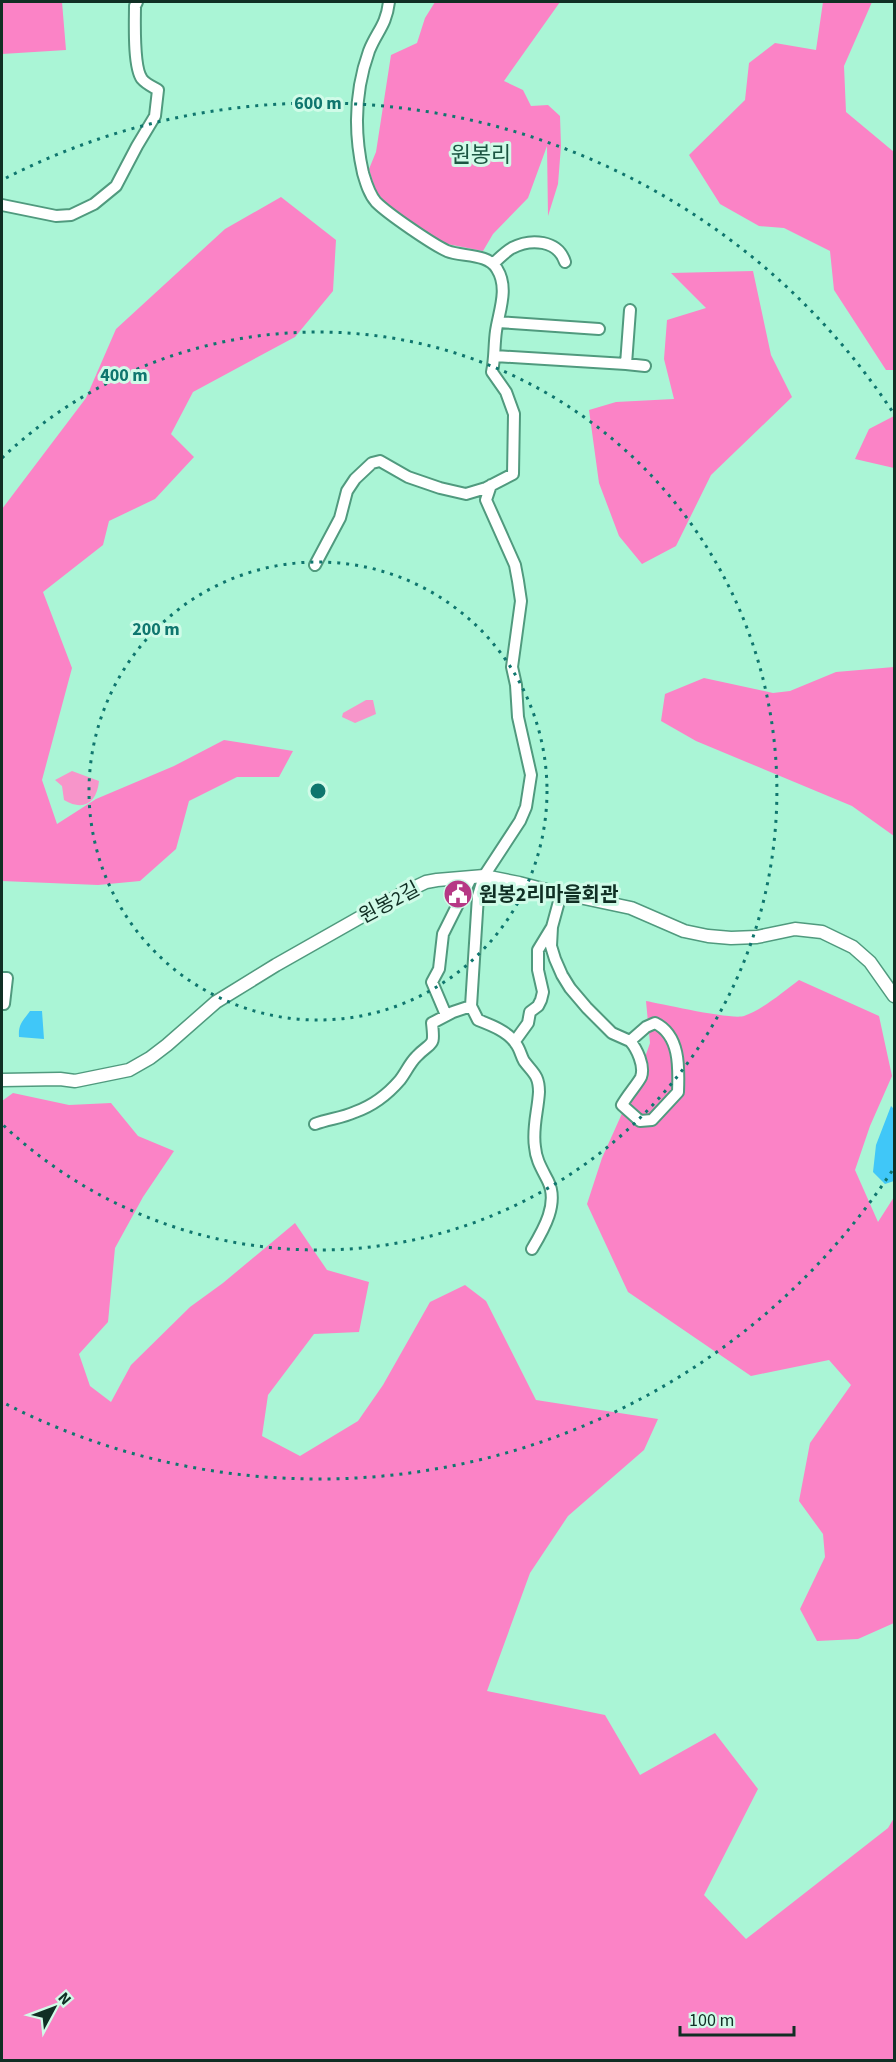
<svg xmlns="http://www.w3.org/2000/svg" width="896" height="2062" font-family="'Source Sans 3','Noto Sans KR',sans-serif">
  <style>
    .green { fill: #f795ca }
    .forest { fill: #fb83c6 }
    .water { fill: #40c7f8 }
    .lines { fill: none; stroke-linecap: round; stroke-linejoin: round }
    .minor-casing { stroke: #509a7e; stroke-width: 14 }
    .major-casing { stroke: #509a7e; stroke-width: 15 }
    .minor { stroke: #fff; stroke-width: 10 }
    .major { stroke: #fff; stroke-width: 12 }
    .ring { fill: none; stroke: #0f766e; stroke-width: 3; stroke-dasharray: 3 6 }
    .labels { text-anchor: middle; stroke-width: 6; stroke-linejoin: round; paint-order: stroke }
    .poi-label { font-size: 20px; font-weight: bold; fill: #102f24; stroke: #d0fbe8; text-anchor: start }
    .street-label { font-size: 20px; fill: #102f24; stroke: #d0fbe8 }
    .quarter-label { font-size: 22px; fill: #1b5541; stroke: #d0fbe8 }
    .centre { fill: #0f766e; stroke: #d0fbe8; stroke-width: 3 }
    .ring-label { font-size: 18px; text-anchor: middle; font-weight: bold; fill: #0f766e; stroke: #d0fbe8; stroke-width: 6; stroke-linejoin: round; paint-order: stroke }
  </style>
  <rect width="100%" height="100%" fill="#aaf5d6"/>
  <path class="green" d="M366,700h7l3,14 -21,9 -13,-6 1,-4z
    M72,771l27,10c-2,21 -15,31 -35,19l-2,-14 -7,-6z"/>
  <path class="forest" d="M2,2h60l4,48 -64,4z
    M435,2h125l-56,79 19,9 8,16 17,-1 12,11 1,30 -3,38 -10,32 -1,-70 -19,52 -35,36 -10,17 -41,-8 -51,-35 -15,-16 -7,-23 7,-17 15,-97 26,-12 8,-25z
    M823,2h49l-28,64 2,46 48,40v218h-8l-52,-80 -4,-39 -46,-23 -25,-2 -39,-22 -31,-49 56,-55 4,-37 26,-20 41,7z
    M281,197l55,43 -3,51 -38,46 -102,55 -22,42 23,23 -39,42 -46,22 -6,24 -60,47 29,76 -30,112 15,44 39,-25 78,-33 50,-26 69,11 -14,26h-42l-48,24 -13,48 -36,32 -42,4 -96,-4v-372l84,-111 30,-69 109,-100z
    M753,271l18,84 21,42 -81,78 -35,71 -34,18 -23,-28 -20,-53 -10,-73 27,-8 58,-3 -10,-40 3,-39 39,-12 -35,-35z
    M894,416v52l-39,-9 14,-30z
    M894,667v169l-42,-30 -156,-65 -35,-20 4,-27 39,-16 69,15 17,-2 46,-19z
    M799,980l80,36 13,60 -22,50 -15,44 23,52 16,-25v426l-36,16 -41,2 -17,-32 25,-52 -2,-23 -24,-33 11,-58 41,-58 -22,-25 -78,16 -123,-84 -41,-88 15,-46 35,-78 13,-37 -4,-42c16,3 86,19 98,15 18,-6 39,-24 55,-36z
    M13,1093l56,12 42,-2 27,33 36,15 -31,46 -28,51 -7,74 -29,32 11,32 21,16 20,-37 59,-58 33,-24 72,-60 32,47 42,12 -10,50 -45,2 -46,61 -6,41 38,20 58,-35 25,-36 47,-83 35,-17 21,16 50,99 122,19 -14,31 -76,66 -38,57 -43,118 118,24 35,60 75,-42 43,56 -54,106 42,44 142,-111 6,-10v242h-892v-959z"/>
  <path class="water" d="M30,1011h12l2,28 -25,-2c-1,-13 4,-16 11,-26z
    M891,1106l3,3v72l-9,3 -12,-12 3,-27z"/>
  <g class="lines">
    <g class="minor-casing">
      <path id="minor" d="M2,205l54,11 15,-1 23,-11 22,-18 21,-40 18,-30 3,-26c-5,-3 -12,-6 -16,-11 -9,-12 -7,-57 -7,-73l2,-4
        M493,264c6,-6 12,-12 19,-16 19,-10 46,-8 53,14
        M498,322l101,7
        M495,356l131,8 4,-54
        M626,364l19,2
        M315,565l25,-47 7,-27 8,-12 17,-16 8,-2 28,16 32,11 26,6 20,-6 27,-14 1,-60 -8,-22 -14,-20c3,-14 2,-27 4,-41 3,-20 13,-43 1,-62 -9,-16 -35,-12 -50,-18 -15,-7 -59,-37 -71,-49 -7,-8 -10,-19 -13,-29 -9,-40 -8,-83 6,-122 8,-20 17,-25 20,-49
        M552,927l-1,19 4,13 7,16 8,13 17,20 25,25 18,8 16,-14 9,-4c25,12 24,44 23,69l-26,28 -12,1 -18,-16c4,-8 17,-23 19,-28 4,-11 -4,-28 -11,-36
        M2,978h5l-3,26
        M471,1006l7,14c13,5 31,12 38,24 4,5 5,12 8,17 9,12 15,14 15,31 -1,19 -7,36 -4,55 1,13 7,22 13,34 11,22 -4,48 -16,68
        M446,1015l-14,-33 7,-13 4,-35 28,-56
        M515,1041l13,-18 2,-11 8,-6 3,-6 2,-8 -5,-22v-20l14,-23 9,-33
        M315,1124c13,-5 27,-6 40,-12 17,-6 33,-18 45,-32 6,-8 10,-17 16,-23 16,-17 19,-8 16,-34l21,-11 18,-6 7,-110 6,-20 36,-55 6,-14 5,-32 -13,-58 -2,-32 -4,-18 9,-66 -3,-20 -3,-16 -29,-65 5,-15"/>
    </g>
    <g class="major-casing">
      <path id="major" d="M2,1080l58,-1 15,2 54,-11 21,-12 17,-13 49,-43 60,-37 127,-72 23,-11 11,-2 47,-4 35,7 27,7 85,18 53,23 24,5 23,2 26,-1 38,-8 27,3 31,15 17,15 24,34"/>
    </g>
    <use href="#minor" class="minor"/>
    <use href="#major" class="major"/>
  </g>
  <g class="ring">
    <circle cx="318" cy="791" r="229"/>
    <path d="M2 458A459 459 0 1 1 2 1124"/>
    <path d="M892 1171A688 688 0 0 1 6 1404M6 178A688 688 0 0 1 892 411"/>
  </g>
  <defs>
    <g id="civic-disc" transform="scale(1.5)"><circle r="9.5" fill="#b63885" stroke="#d0fbe8"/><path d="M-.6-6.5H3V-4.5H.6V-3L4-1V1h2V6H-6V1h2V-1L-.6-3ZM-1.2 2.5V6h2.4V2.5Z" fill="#fff"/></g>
  </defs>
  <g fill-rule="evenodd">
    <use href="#civic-disc" x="458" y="894"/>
  </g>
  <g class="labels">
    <g class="poi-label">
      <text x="479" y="901">원봉2리마을회관</text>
    </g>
    <g class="street-label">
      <text transform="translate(389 902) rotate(-28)" y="7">원봉2길</text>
    </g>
    <g class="quarter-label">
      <text x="481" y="162">원봉리</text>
    </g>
  </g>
  <circle cx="318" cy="791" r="9" class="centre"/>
  <g class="ring-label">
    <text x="318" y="109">600 m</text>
    <text x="124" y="381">400 m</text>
    <text x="156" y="635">200 m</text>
  </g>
  <rect width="896" height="2062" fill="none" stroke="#102f24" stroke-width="6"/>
  <g transform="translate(54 2008) rotate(49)" stroke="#d0fbe8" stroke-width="4.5" paint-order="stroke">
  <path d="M0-4.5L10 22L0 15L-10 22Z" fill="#102f24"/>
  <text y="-9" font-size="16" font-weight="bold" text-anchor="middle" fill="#102f24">N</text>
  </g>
  <path d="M680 2026v9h114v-9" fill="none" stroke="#102f24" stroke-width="3"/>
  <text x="689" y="2026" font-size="18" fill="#102f24" stroke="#d0fbe8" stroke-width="4.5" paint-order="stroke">100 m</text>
</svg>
